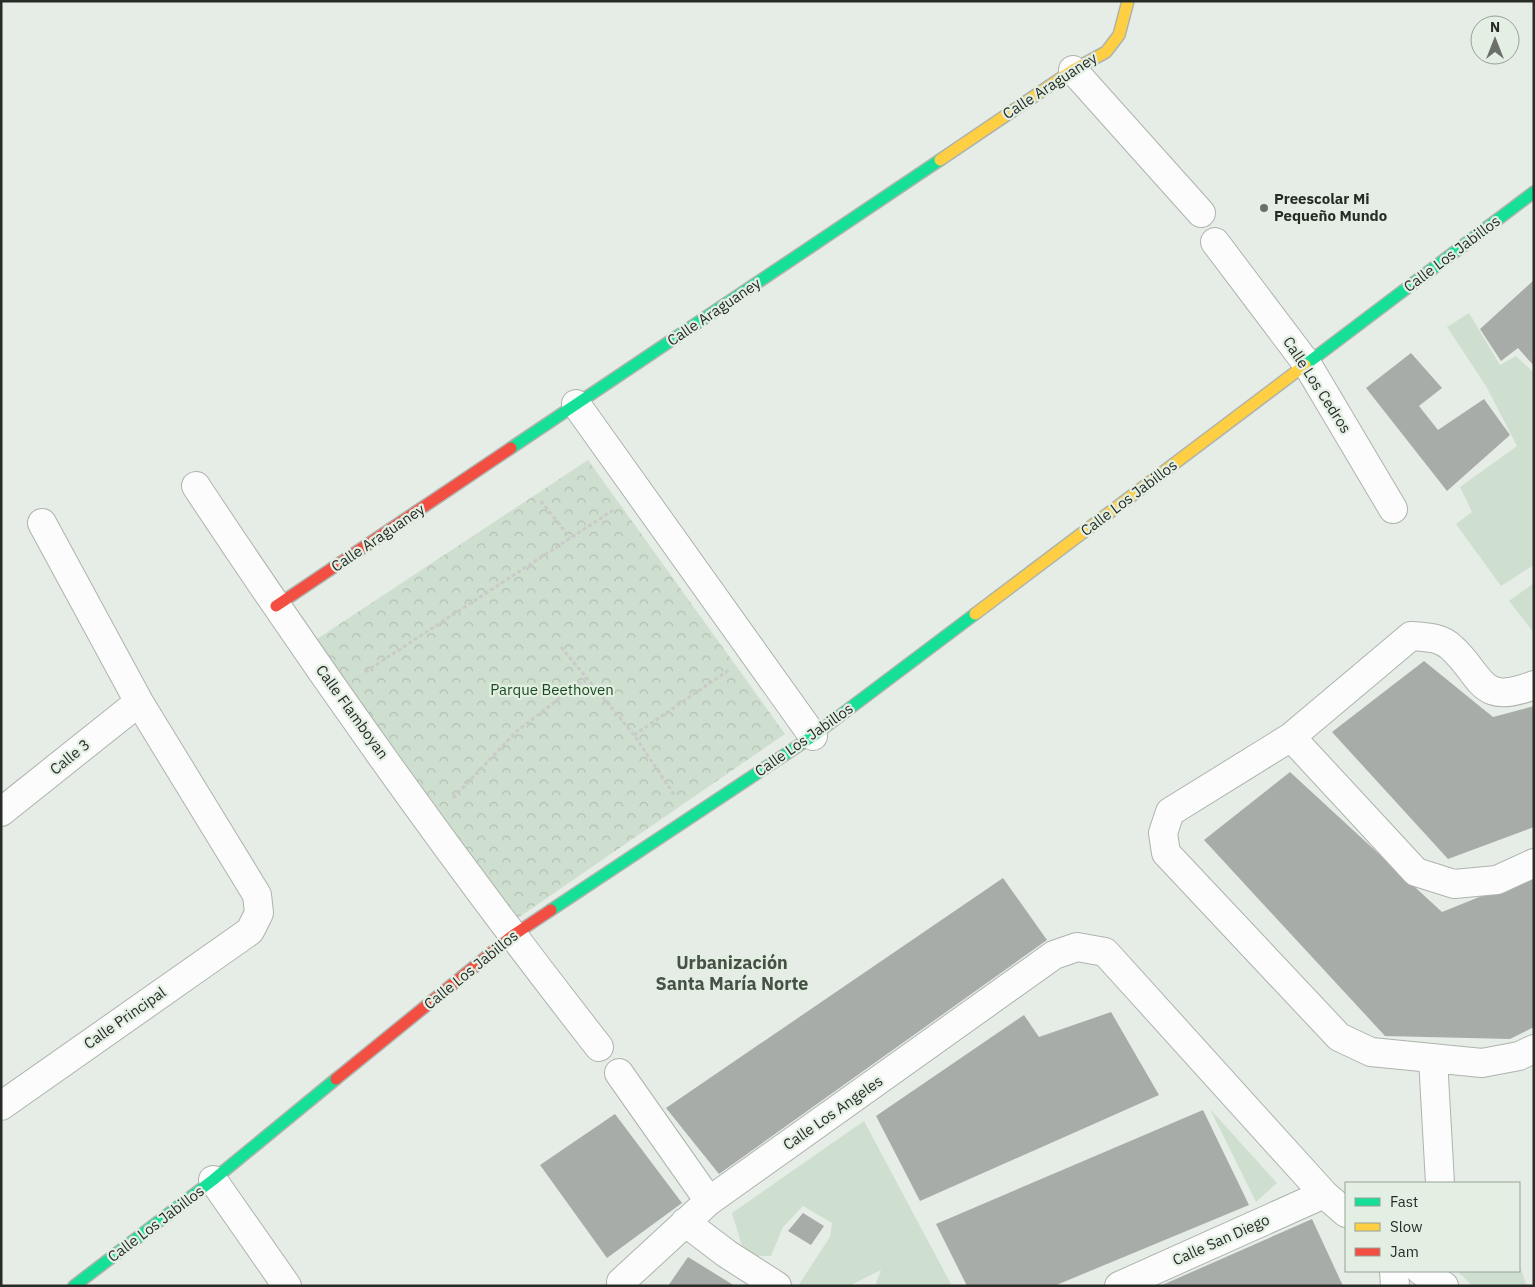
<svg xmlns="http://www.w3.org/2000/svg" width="1535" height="1287" font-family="'IBM Plex Sans',sans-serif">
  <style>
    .park { fill: url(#park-crowns) }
    .garden { fill: #cfdfcf }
    .building { fill: #a8aca8 }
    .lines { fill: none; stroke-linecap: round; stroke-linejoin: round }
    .street-casing { stroke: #aeb3ae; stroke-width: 30 }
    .fast-casing { stroke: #aeb3ae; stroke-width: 14 }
    .slow-casing { stroke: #aeb3ae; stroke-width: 14 }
    .jam-casing { stroke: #aeb3ae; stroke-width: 14 }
    .path { stroke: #c9cac9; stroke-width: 3; stroke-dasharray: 4 2.5; stroke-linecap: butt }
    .street { stroke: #fbfcfb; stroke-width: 28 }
    .fast { stroke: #16e098; stroke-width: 11 }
    .slow { stroke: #ffcf43; stroke-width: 11 }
    .jam { stroke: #f24e42; stroke-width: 11 }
    .poi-dot { fill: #6a6f6a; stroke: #e3efe3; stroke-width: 2 }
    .labels { text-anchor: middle; stroke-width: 4.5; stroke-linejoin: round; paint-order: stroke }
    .street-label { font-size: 15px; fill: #282c28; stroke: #e3efe3 }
    .poi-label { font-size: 15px; font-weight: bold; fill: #282c28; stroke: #e3efe3; text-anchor: start }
    .park-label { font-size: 15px; fill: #1a4b20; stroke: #e3efe3 }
    .quarter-label { font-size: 18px; font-weight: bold; fill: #475247; stroke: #e3efe3 }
  </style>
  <defs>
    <pattern id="park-crowns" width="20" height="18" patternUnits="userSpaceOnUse" patternTransform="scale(1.25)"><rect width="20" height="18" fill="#cfdfcf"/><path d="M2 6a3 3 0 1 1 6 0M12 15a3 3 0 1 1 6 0" fill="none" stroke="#b2c0b2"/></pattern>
  </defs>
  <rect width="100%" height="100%" fill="#e6ece6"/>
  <path class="park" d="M588,460l197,274 -270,186 -198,-281z"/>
  <path class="garden" d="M1469,313l31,52 16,-9 18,17v192l-33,21 -45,-62 16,-12 -12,-25 57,-41 -31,-60 -39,-59z
    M1534,583v50l-25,-32z
    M1210,1109l67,74 -21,19z
    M864,1121l88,165h-74l-2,-3 5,-13 -32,16h-51l32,-49 2,-14 -29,-17 -20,21 -12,29h-26l-13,-43z
    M1519,1264l8,22h-54l-16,-15h62z"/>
  <path class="building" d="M1534,280v86l-16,-18 -17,13 -21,-32z
    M1411,353l31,35 -23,18 19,24 46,-31 26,36 -63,56 -81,-103z
    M1424,661l69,56 41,-11v121l-86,32 -116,-127z
    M1290,772l152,140 92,-37v152l-24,12 -125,-3 -181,-196z
    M1003,878l44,62 -328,234 -53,-66z
    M1111,1012l48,83 -239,106 -44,-85 148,-101 15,22z
    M1203,1110l46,95 -195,81h-87l-31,-62z
    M615,1114l67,89 -75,55 -67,-93z
    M803,1213l21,13 -13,19 -23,-14z
    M1312,1219l31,67h-183z
    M688,1257l47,29h-67z"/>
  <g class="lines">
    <g class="street-casing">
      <path id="street" d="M1073,70l128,143
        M1215,242l92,122 86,145
        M576,404l237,332
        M196,486c127,192 261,380 403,561
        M1534,685c-55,22 -51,-9 -82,-37 -11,-11 -26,-11 -41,-12l-120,101 -121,75 -7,21 3,20 173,184 32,15 111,11 37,-7 15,-7
        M1291,737l125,135 38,12 43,-4 37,-17
        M1,812l138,-110
        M1433,1059l7,124
        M619,1073l90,128
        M1,1106l249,-175 9,-18 -2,-18 -118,-193 -97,-179
        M213,1180l74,106
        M685,1222l42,32 50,32
        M1394,1271l1,15
        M1421,1271l23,15
        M621,1282l88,-81 345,-246 23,-8 28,5 219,242 22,19
        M1119,1286l205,-92"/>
    </g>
    <g class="fast-casing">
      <path id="fast" d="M1305,365l229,-173
        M511,448l429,-288
        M551,910l262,-174 162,-122
        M74,1286l139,-106 123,-101"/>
    </g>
    <g class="slow-casing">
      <path id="slow" d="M940,160l133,-90 33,-18 13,-17 9,-34
        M975,614l330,-249"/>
    </g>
    <g class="jam-casing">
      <path id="jam" d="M276,606l235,-158
        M336,1079l176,-143 39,-26"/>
    </g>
    <path class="path" d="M541,501l29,37
      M561,647l73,88 41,61
      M365,672l250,-163
      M634,735l95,-65
      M453,798l64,-67 69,-53"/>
    <use href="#street" class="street"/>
    <use href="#fast" class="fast"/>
    <use href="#slow" class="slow"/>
    <use href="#jam" class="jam"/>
  </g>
  <circle class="poi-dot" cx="1264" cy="208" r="5"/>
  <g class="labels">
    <g class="street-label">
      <text transform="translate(1050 86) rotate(-33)" y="5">Calle Araguaney</text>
      <text transform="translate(1452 254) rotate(-37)" y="5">Calle Los Jabillos</text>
      <text transform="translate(714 312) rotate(-34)" y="5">Calle Araguaney</text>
      <text transform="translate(1317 385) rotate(57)" y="5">Calle Los Cedros</text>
      <text transform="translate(1129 498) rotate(-37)" y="5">Calle Los Jabillos</text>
      <text transform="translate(378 538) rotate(-34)" y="5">Calle Araguaney</text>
      <text transform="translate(352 712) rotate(54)" y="5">Calle Flamboyan</text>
      <text transform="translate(804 740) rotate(-35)" y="5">Calle Los Jabillos</text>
      <text transform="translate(70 757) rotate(-39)" y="5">Calle 3</text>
      <text transform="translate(471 970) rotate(-39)" y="5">Calle Los Jabillos</text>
      <text transform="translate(125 1018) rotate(-35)" y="5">Calle Principal</text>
      <text transform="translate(833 1113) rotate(-35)" y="5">Calle Los Angeles</text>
      <text transform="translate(156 1224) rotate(-37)" y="5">Calle Los Jabillos</text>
      <text transform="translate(1221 1240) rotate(-24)" y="5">Calle San Diego</text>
    </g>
    <g class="poi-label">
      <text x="1274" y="204">Preescolar Mi<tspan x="1274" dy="17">Pequeño Mundo</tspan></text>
    </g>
    <g class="park-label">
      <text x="552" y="695">Parque Beethoven</text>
    </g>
    <g class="quarter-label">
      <text x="732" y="969">Urbanización<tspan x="732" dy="21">Santa María Norte</tspan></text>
    </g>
  </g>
  <rect width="1535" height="1287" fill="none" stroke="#282c28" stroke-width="5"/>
  <rect x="1345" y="1182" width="175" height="90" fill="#e3efe3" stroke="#98a198"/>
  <rect x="1355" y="1198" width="25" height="8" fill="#16e098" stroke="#98a198"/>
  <text x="1390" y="1207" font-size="15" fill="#282c28">Fast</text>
  <rect x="1355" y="1223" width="25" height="8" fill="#ffcf43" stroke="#98a198"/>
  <text x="1390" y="1232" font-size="15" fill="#282c28">Slow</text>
  <rect x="1355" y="1248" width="25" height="8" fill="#f24e42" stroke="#98a198"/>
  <text x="1390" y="1257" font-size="15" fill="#282c28">Jam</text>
  <g transform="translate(1495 40)"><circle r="24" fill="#e3efe3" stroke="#98a198"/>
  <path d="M0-4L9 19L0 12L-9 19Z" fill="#6a6f6a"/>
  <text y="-8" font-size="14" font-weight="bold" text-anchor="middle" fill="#282c28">N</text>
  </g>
</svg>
